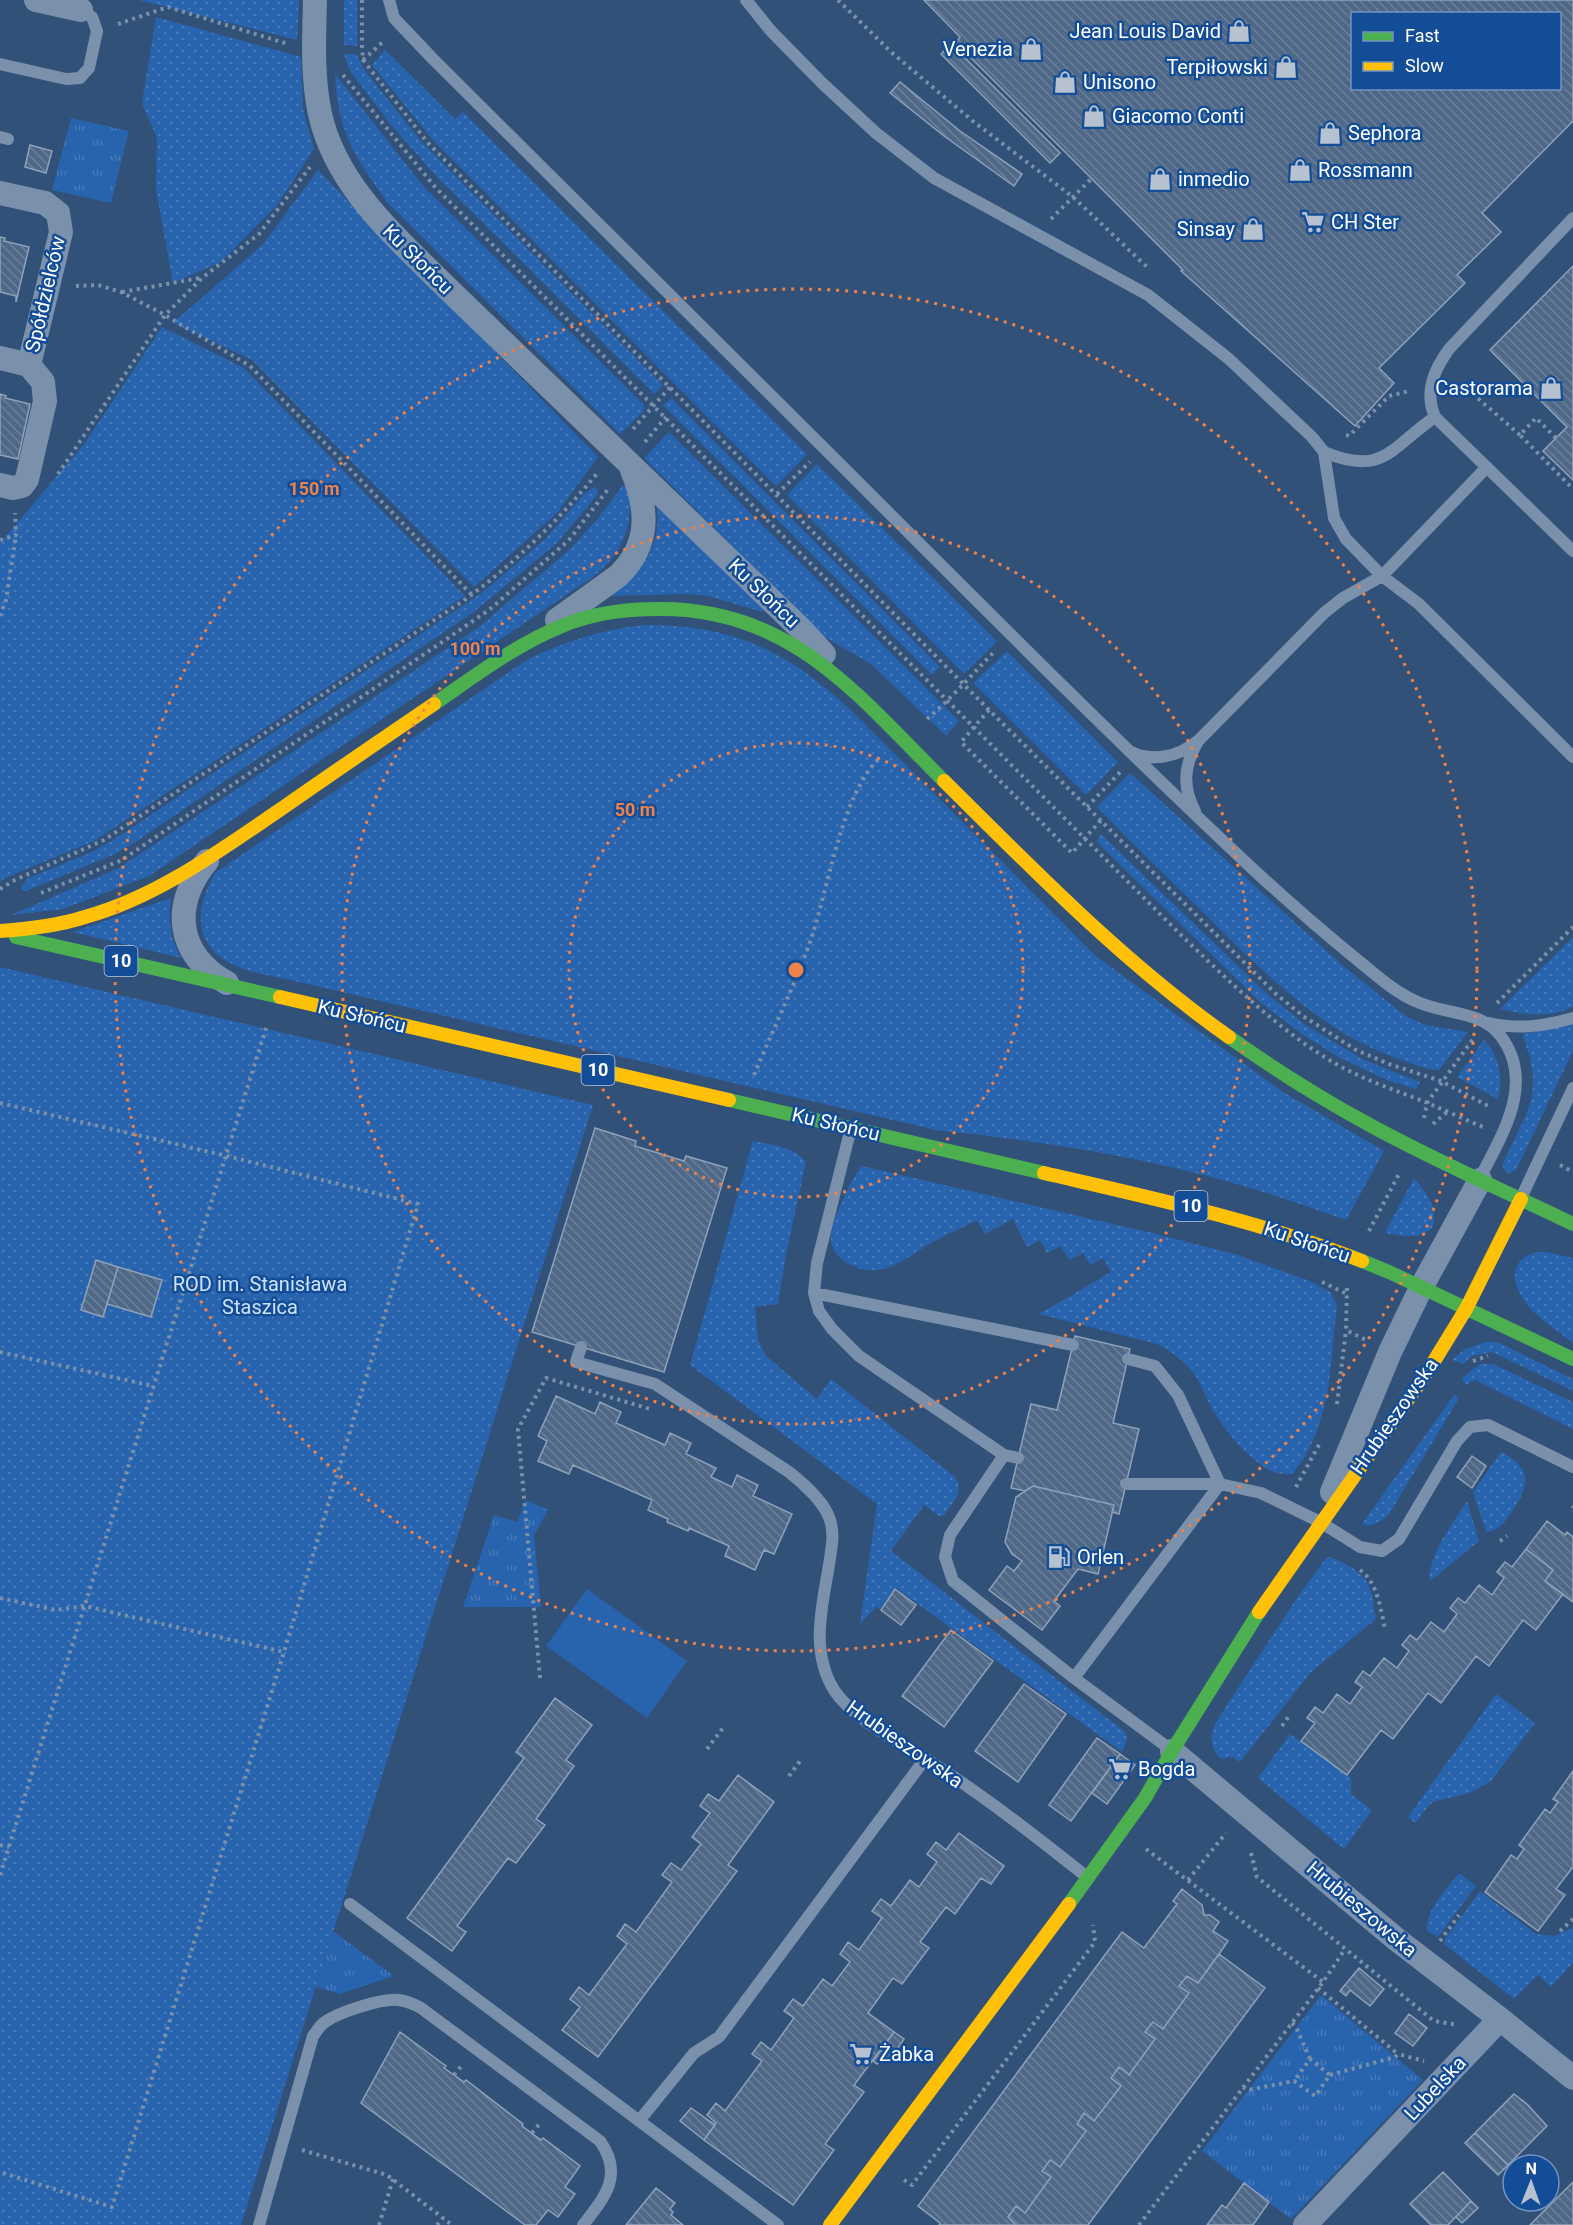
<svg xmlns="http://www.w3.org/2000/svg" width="1573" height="2225" font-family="Roboto,sans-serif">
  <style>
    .grass { fill: url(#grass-dots) }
    .park { fill: url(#park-tufts) }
    .pitch { fill: #2863ae }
    .building { fill: url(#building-back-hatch); stroke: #90a2b9; stroke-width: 1.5; fill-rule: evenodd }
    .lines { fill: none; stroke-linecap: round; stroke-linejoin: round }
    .path { stroke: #7b91ab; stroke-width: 4; stroke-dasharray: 3 4.5; stroke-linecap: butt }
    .lane { stroke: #7b91ab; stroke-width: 12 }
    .street { stroke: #7b91ab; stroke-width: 24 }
    .fast { stroke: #4caf50; stroke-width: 14 }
    .slow { stroke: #ffc107; stroke-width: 14 }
    .ring { fill: none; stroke: #ee8249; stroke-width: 3; stroke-dasharray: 3 6 }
    .labels { text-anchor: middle; stroke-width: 5; stroke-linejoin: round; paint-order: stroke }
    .shield { fill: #144d97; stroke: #b8cae0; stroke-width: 1.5 }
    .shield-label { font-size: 18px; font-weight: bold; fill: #fff }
    .poi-label { font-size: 20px; fill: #fff; stroke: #144d97; text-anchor: start }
    .street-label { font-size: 20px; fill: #fff; stroke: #144d97 }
    .park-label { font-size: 20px; fill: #cde3fd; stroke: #144d97 }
    .centre { fill: #ee8249; stroke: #144d97; stroke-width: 3 }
    .ring-label { font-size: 18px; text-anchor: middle; font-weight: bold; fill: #ee8249; stroke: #144d97; stroke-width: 5; stroke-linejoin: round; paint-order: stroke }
  </style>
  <defs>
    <pattern id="grass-dots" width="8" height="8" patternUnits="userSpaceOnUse" patternTransform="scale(1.5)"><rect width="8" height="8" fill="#2863ae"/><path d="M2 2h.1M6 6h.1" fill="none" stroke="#487aba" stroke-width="1.8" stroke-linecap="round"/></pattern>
    <pattern id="park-tufts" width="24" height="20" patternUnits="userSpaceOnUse" patternTransform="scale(1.5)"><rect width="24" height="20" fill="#2863ae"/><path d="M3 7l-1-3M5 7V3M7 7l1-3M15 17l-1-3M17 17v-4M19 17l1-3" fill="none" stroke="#487aba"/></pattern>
    <pattern id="building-back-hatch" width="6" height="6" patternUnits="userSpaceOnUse" patternTransform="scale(1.5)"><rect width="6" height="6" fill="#4f6888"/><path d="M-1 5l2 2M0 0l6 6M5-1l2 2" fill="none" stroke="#697f9a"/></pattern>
  </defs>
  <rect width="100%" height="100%" fill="#325179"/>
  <path class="grass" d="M139,0h160l-2,40z
    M344,0h13v46l-13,-1z
    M156,17l145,40 2,52 11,40 -37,56 -56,57 -48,21 -17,-93 1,-52 -15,-35z
    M385,50l70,69 8,-7 344,342 -31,32 -344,-347 -60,-74z
    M344,54h12l9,17 57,71 241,243 -9,9 -219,-219 -47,-54 -38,-50z
    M335,74l89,113 220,218 -1,7 -23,22 -233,-232c-33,-46 -49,-70 -52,-128z
    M318,170l280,287 -41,56 -83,74 -222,-227 -79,-37 90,-79z
    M162,327l82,41 221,228 -371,245 -91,38 -3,4v-340l85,-100z
    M671,398l269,269 -8,8 -269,-270z
    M669,432l290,289 -13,15 -75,-72 -48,-28 -179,-178z
    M817,464l180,177 -33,33 -177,-179z
    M624,484c5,7 6,15 6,23 -1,31 -14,51 -37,70l-444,299 -86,33 -52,6 108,-47 360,-241 91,-78 29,-32z
    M594,487l4,4 -1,4 -40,48 -82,68 -338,230 -22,13 -89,37 -5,-1 1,-5 6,-7 64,-26 21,-12 370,-248 63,-54 39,-45z
    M657,506l107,103 -1,3 -55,-16 -21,-2 -76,2c31,-27 50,-46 46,-90z
    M645,625c93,0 145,28 211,90l241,242 186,135 101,59 -38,69c-32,-11 -64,-23 -96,-32 -102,-31 -209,-47 -314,-58l-650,-151c-19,-4 -41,-7 -58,-17 -37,-21 -31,-57 -13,-89l313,-214c38,-18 75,-30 117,-34z
    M1007,651l111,111 -32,33 -113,-112z
    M1130,773l212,192 65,52 18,8 43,7 -29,38c-10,0 -21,-4 -31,-8 -83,-25 -147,-92 -207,-152 -35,-34 -70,-68 -104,-103z
    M1101,834l167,161 39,31 57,34 56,22 -4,7 -29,-9 -47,-22 -38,-24 -41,-31 -164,-161z
    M171,898c-3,22 -1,40 10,60l-108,-26z
    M1573,937v70c-24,11 -47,8 -73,2z
    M0,967l593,138 -352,1120h-241z
    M1573,1024v27l-57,119 -8,3 -2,-1 -4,-7 23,-48 7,-19 1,-20 -3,-21 -8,-23z
    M1484,1040c16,17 19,37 14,59l-41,-22z
    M753,1141c19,4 40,5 53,21l-21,97 -7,45 -23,3 3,32 7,16 52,44 14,-20 124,98c10,14 -2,26 -11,38l-5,1 -15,-11 -33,46 234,181 2,7 -5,13 -226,-164 -16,21 -4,-2 -16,17 17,-120 -187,-139z
    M862,1166l290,67 86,22 72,26 20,11 7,13c-7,58 -5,123 -45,169 -8,0 -16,0 -23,-4 -22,-12 -50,-46 -61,-69 -5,-9 -8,-20 -15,-29 -10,-12 -22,-21 -36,-28l-118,-30 72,-42 -8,-14 -13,7 -7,-12 -14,7 -8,-14 -14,7 -7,-13 -13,7 -14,-28 -28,15 -8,-13c-14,6 -28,12 -42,20 -18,9 -36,26 -57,29 -18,2 -44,-8 -47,-29 -2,-16 20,-63 31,-75z
    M1414,1178c12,14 26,32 18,50 -15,12 -29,8 -47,5z
    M1537,1252h10l26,6v85c-12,-10 -26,-18 -37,-29 -21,-19 -35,-52 1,-62z
    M1485,1342h12l76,37v12l-81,-39 -20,4 -9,8 -11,-4 12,-10z
    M1480,1364h13l80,38v27l-98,-49 -10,5 -3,-7z
    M1454,1395l4,2v3l-69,114c-7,7 -17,14 -27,10z
    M1501,1452c33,16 28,35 10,61 -7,10 -12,18 -25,19l-13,-40z
    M1467,1501l12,40 -50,41c1,-31 23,-57 38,-81z
    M1327,1557c15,3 36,15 42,29 4,10 5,23 7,33l-65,53 -71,90 -7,-5 -12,2c-12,-12 -11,-23 -5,-37l83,-127z
    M1496,1694l39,29 -44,58 -21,12 -38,9 -17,21 -7,-6z
    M1290,1734l61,43v17l21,16 -28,39 -86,-71z
    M1459,1873l17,13 -38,51 -11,-6c-2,-21 20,-42 32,-58z
    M1480,1891l56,43 18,2 19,-8v35l-22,24 -13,-12 -24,24 -70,-55 1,-5z"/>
  <path class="park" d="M71,118l58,13 -18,72 -59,-13z
    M526,1500l22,10 -14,25 7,72h-78l31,-92 23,7z
    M333,1931l61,45 -54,18 -24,-7z
    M1321,1995l102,85 -132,139 -89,-68z"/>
  <path class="pitch" d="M587,1589l100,72 -40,57 -101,-72z"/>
  <path class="building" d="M924,0h649v121l-91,92 19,19 -44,43 8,8 -86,85 15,15 -39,43 -174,-155 2,-1 -227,-227 4,-6zM1352,14h208v74h-208z
    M951,44l109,109 -10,10 -109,-109z
    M900,82l60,49 62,43 -8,12 -70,-50 -54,-43z
    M30,145l22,6 -6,22 -21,-6z
    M0,237l5,1 -1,3 25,6 -13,55v-6l-16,-4z
    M1573,266v214l-30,-29 24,-24 -77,-77z
    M0,394l6,2 -1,2 25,6 -12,55 -18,-4z
    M595,1128l41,13 -1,5 49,15 2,-5 41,12 -63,204 -132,-40z
    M96,1260l22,7 -15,50 -22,-7z
    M118,1267l44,13 -11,37 -44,-13z
    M1075,1336l55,13 -17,74 26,6 -20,85 -7,-2 2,-7 -81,-19 -8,5 -14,-3 20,-84 26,6z
    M556,1396l39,18 5,-12 21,10 -5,11 49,22 5,-12 21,10 -5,11 30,14 -5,9 21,10 5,-12 21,10 -5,11 39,18 -18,40 -10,-4 -9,20 -30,-14 4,-10 -40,-18 -1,3 -21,-9 1,-3 -20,-9 4,-10 -79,-35 -4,9 -31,-13 9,-20 -9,-5z
    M1472,1456l14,10 -14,22 -15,-11z
    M1033,1486l81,19 -16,69 -20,-5 -24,32 6,5 -18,24 -53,-40 18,-24 7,5 8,-10 -10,-7 -7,-12 11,-45z
    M1547,1521l18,14 2,-3 6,5v65l-28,-21 8,-11 -27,-21z
    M1526,1549l27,21 -8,11 18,13 -27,36 -13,-10 -34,46 -13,-10 -35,47 -13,-10 -35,46 -12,-9 -34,45 -46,-34 14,-18 -8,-5 8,-11 8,6 14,-19 13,10 12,-17 -7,-5 8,-11 7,5 14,-18 13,10 12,-17 -7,-6 8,-10 7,5 14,-18 13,10 13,-18 -7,-6 8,-10 7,5 14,-18 13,10 12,-17 -7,-6 8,-10 7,5z
    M895,1589l21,16 -15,20 -20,-15z
    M951,1630l42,31 -49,66 -42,-31z
    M1024,1684l42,30 -48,68 -43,-31z
    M555,1698l37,27 -26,35 8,6 -38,53 9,6 -29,38 -8,-5 -51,68 9,6 -14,19 -45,-33 117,-160 -8,-6z
    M1097,1738l23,16 -49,67 -22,-16z
    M1120,1754l15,11 -28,39 -15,-11z
    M1573,1771v96l-17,22 9,6 -27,36 -53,-39 26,-37 6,4 7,-10 -5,-4 26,-36 5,4 8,-11 -5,-3z
    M738,1775l36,27 -46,63 9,6 -139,186 -36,-27 18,-23 -10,-8 9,-12 10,8 38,-51 -10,-8 8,-12 11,8 36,-50 -10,-7 9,-12 10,7 20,-26 -9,-7 18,-24 -10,-7 8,-12 11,7z
    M959,1833l45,33 -13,18 -10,-6 -26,36 -9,-7 -26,35 9,6 -27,36 -9,-6 -25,35 26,19 -40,53 10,7 -39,52 9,6 -41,55 -89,-65 12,-17 -9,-8 9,-12 9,8 37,-50 -10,-7 9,-12 10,8 23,-32 -10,-7 9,-12 10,7 20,-27 9,7 18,-24 -10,-8 8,-12 11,8 23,-32 -10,-7 9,-12 10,7 19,-26 9,7 18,-25 -10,-8 9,-12 10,8z
    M1182,1889l20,16 2,10h6l9,7 -6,9 15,10 -9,13 -21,29 -11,-7 -8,10 10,7 -26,36 -10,-7 -8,10 10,7 -26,36 -10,-8 -8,11 10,8 -27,35 -10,-8 -7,11 9,7 -26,36 -10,-7 -8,11 9,6 -26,36 -9,-7 -8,11 8,8h-77l1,-2 -22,-17 204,-274 22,16 33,-44 -4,-3z
    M1219,1954l46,34 -177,237h-72l-8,-8 8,-11 9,7 26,-36 -9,-6 8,-11 10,7 26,-36 -9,-7 7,-11 10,8 27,-35 -10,-8 8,-11 10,8 26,-36 -10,-7 8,-10 10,7 26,-36 -10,-7 8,-10 11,7z
    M1359,1968l25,21 -14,17 -20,-16 -4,6 -6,-5z
    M1409,2014l18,14 -14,18 -18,-13z
    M400,2032l46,34 -2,2 20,14 2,-2 57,44 -1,2 19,14 2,-2 37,28 -15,21 10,7 -17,23 -10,-7 -12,15h-11l-164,-122z
    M894,2032l10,7 -13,19 -10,2 -4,4 -4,-3z
    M1514,2094l13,10 20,22 -39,39 -33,-32z
    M691,2108l24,17 -11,15 -24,-19z
    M1475,2133l33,32 -10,10 -33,-32z
    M1443,2172l28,29 -23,24h-17l-21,-21z
    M1573,2182v43h-43z
    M1244,2183l25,19 -16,23h-46l15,-20 4,3z
    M656,2188l19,15 -5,6 3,3 -2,3 12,10h-57z
    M1471,2201l7,7 -16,15 -6,-6z"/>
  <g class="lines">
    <path class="path" d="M362,0v46l1,14 65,83 561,567 287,284 27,22 53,34 33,14 52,17 49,26
      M838,0l53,52 83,70 99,75 75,71
      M118,24l50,-17 120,37
      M363,60l22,-20
      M343,75l92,112 747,749c48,46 96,94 154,128 28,16 59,26 89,38 19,8 39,17 58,25
      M1051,219l40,-40
      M76,286l22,-1 23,7 44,23 85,51 222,229
      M122,292l78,-14
      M1452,387l14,1 54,47
      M633,429l37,-42
      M1346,435l3,1 40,-40 20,-5
      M1556,438l-20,-20 -16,17 53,54
      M645,442l21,-25
      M58,474l107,-159 37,-37 57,-44 51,-67
      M777,494l33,-32
      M0,540l16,-5 -1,-22
      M0,616l6,-16 10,-65
      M989,710l-28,32 111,111 29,-33
      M927,719c25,-21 46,-46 69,-69
      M1087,807l35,-37
      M0,889l15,-9 89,-40 359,-239c49,-35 98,-83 136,-130
      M41,893l81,-33 367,-250 80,-70 40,-52
      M1497,1003l76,-76
      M754,1075c19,-46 42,-92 58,-139 16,-48 31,-146 68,-178
      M0,1103l227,53 191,48 -134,448 -172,555 -112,-35
      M1424,1118l3,-15 46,-64
      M1433,1124l14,-12
      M1560,1165l13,7
      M1369,1231l30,-57
      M1322,1282l25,12
      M1347,1288l-1,42 20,10
      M0,1352l153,34
      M1473,1361l15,-5
      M1337,1404l9,-74
      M1296,1487l25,-46
      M1572,1506l1,1
      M1500,1541l7,-5
      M1360,1570c18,13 20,38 25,58
      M0,1598l56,12 29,-4 199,46
      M540,1678l-22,-249 28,-51 104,31
      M1282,1726l8,-11
      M707,1749l16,-21
      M789,1776l11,-15
      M0,1845l9,2
      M1146,1849l177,133
      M1251,1853l6,24 177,144 24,4
      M0,1875l267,-850
      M1188,1880l38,-47
      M1560,1931l13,-12
      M1440,1941l19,-26
      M1318,1988l80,66
      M1292,2023l4,4 14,32
      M454,2075l9,-11
      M1330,2075l65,-18 3,-3 26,7
      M1243,2087l5,3 46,-9 21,15 15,-21 -20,-16 -16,22
      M532,2133l9,-11
      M302,2150l85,25 65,50
      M904,2180l8,5 183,-243 -2,-17
      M379,2225l14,-46
      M437,2225l6,-7
      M1139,2225l184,-243 22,-33"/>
    <path class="lane" d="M389,0l5,18 39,41c137,138 276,274 413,411 135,135 270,271 410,402 34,31 68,61 104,90 18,15 37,32 60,41 26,11 61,8 80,32 36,47 3,98 -20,143
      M746,0l25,31 51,52 54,50 58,45 214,117 81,64 83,78 12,15 10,66 12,21 36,37 37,28 154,153
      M0,64l66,15 14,-1 9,-10 8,-37 -5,-14 -11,-7
      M0,137l8,2
      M1573,218l-124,131c-15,21 -25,43 -14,68l138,134
      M1324,452c60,25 67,-5 111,-35
      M1131,752c21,10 47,5 65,-10
      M1195,811c-13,-24 -11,-46 3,-70l126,-128 19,-15 39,-22 105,-109
      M1489,1023c29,7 56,3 84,-5
      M851,1128l-34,135 -3,30 5,18 13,18 27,27 145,99 14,3
      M1521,1198l52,-110
      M814,1293l259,52
      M581,1347l-5,15 79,22 134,88c14,11 36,31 41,48 5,15 1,30 -1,45 -7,42 -19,86 5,125 20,31 75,57 106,78 51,33 99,71 147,109
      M1128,1359l27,7 23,29 42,89
      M1004,1455l-54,80 -5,22 8,24 121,97 96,71
      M1126,1484h94l41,9 59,29 40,25 22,4 17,-12 58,-98 13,-14 18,-2 85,42
      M1074,1678l146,-194
      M350,1904l428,321
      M639,2121l55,-68 25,-16 206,-278
      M259,2225l54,-189c4,-5 7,-11 12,-14 14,-10 57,-24 74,-22 8,1 15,4 22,8l179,133c24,34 5,56 -17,84"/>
    <path class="street" d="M36,0l45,10
      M315,0c-1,38 -3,77 5,114 16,72 75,122 125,172l358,345 21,23
      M0,193l45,10 13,10 3,19 -32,133
      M0,358l29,7 14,17 2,19 -18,78 -5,7 -9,2 -13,-3
      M557,620l61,-44c33,-32 30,-67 14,-106
      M207,861c-36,44 -31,93 20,122
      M1332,1492l58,-140 31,-64 59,-108
      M1172,1751l224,188 104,80
      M1305,2225l195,-206 73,59"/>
    <path class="fast" d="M434,704c41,-28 81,-59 128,-78 30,-13 64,-17 97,-17 133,-1 199,87 285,172
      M16,937l264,60
      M1229,1037c45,32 91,61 139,87 67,37 137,67 205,100
      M729,1100l315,73
      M1362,1261l27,11 184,87
      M1069,1904l76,-106 27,-47 87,-139"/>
    <path class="slow" d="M944,781c91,90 180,182 285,256
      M0,931c29,-2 57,-5 85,-14 73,-20 137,-68 199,-110 50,-35 100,-69 150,-103
      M280,997l449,103
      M1044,1173c108,25 216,48 318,88
      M1259,1612l169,-241 38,-62 55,-110
      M830,2225l239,-321"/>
  </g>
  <g class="ring">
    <circle cx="796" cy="970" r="227"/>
    <circle cx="796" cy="970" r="454"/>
    <circle cx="796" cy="970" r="681"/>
  </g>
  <defs>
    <g id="shop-bare" transform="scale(1.8)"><path d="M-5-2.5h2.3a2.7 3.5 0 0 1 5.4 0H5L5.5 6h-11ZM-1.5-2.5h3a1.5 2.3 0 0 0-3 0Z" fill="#b7c2d0" stroke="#144d97" stroke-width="2.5" paint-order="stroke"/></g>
    <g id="supermarket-bare" transform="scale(1.8)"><path d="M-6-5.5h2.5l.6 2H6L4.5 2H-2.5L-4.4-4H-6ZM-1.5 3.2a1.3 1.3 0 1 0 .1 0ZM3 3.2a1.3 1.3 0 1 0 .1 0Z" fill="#b7c2d0" stroke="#144d97" stroke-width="2.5" paint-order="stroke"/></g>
    <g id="fuel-bare" transform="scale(1.8)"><path d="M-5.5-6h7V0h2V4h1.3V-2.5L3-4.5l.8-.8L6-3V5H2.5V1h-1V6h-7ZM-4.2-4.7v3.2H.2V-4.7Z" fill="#b7c2d0" stroke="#144d97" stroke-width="2.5" paint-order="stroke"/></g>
  </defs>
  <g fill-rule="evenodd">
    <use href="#shop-bare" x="1239" y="31"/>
    <use href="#shop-bare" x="1031" y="49"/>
    <use href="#shop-bare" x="1286" y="67"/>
    <use href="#shop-bare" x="1065" y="82"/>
    <use href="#shop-bare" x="1094" y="116"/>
    <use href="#shop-bare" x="1330" y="133"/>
    <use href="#shop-bare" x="1300" y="170"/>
    <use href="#shop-bare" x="1160" y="179"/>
    <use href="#supermarket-bare" x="1313" y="222"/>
    <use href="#shop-bare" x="1253" y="229"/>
    <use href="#shop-bare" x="1551" y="388"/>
    <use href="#fuel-bare" x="1059" y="1557"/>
    <use href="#supermarket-bare" x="1120" y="1769"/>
    <use href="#supermarket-bare" x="861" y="2054"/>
  </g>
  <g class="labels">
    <g class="shield">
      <rect x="104.5" y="946" width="33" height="30" rx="4.5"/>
      <rect x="581.5" y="1055" width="33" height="30" rx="4.5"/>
      <rect x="1174.5" y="1191" width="33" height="30" rx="4.5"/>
    </g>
    <g class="shield-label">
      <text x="121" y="967">10</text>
      <text x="598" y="1076">10</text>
      <text x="1191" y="1212">10</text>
    </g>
    <g class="poi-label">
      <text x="1221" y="38" text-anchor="end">Jean Louis David</text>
      <text x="1013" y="56" text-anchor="end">Venezia</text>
      <text x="1268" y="74" text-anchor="end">Terpiłowski</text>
      <text x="1083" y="89">Unisono</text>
      <text x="1112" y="123">Giacomo Conti</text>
      <text x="1348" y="140">Sephora</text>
      <text x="1318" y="177">Rossmann</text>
      <text x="1178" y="186">inmedio</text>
      <text x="1331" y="229">CH Ster</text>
      <text x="1235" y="236" text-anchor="end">Sinsay</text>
      <text x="1533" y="395" text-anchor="end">Castorama</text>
      <text x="1077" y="1564">Orlen</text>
      <text x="1138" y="1776">Bogda</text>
      <text x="879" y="2061">Żabka</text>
    </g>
    <g class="street-label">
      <text transform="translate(418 259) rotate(45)" y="7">Ku Słońcu</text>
      <text transform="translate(45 294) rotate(-77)" y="7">Spółdzielców</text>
      <text transform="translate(764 593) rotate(44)" y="7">Ku Słońcu</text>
      <text transform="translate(362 1016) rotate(13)" y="7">Ku Słońcu</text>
      <text transform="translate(836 1124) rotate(13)" y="7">Ku Słońcu</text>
      <text transform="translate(1307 1242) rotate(19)" y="7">Ku Słońcu</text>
      <text transform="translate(1394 1416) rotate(-55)" y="7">Hrubieszowska</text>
      <text transform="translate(905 1744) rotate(35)" y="7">Hrubieszowska</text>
      <text transform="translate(1362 1909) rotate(40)" y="7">Hrubieszowska</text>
      <text transform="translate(1435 2088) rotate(-47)" y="7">Lubelska</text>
    </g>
    <g class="park-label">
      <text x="260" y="1291">ROD im. Stanisława<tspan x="260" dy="23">Staszica</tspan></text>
    </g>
  </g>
  <circle cx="796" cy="970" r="9" class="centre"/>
  <g class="ring-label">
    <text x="314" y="495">150 m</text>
    <text x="475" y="655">100 m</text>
    <text x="635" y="816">50 m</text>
  </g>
  <rect x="1351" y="12" width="210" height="78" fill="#144d97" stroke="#7294c1" stroke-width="1.5"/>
  <rect x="1363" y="32" width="30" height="9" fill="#4caf50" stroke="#7294c1" stroke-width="1.5"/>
  <text x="1405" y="42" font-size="18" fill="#ffffff">Fast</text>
  <rect x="1363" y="62" width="30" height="9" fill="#ffc107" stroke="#7294c1" stroke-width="1.5"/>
  <text x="1405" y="72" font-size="18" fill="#ffffff">Slow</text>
  <g transform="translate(1531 2183) rotate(1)"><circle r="28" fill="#144d97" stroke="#7294c1" stroke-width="1.5"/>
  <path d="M0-4.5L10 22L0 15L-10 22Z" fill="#b7c2d0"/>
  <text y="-9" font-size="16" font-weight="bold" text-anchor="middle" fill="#ffffff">N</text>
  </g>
</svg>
